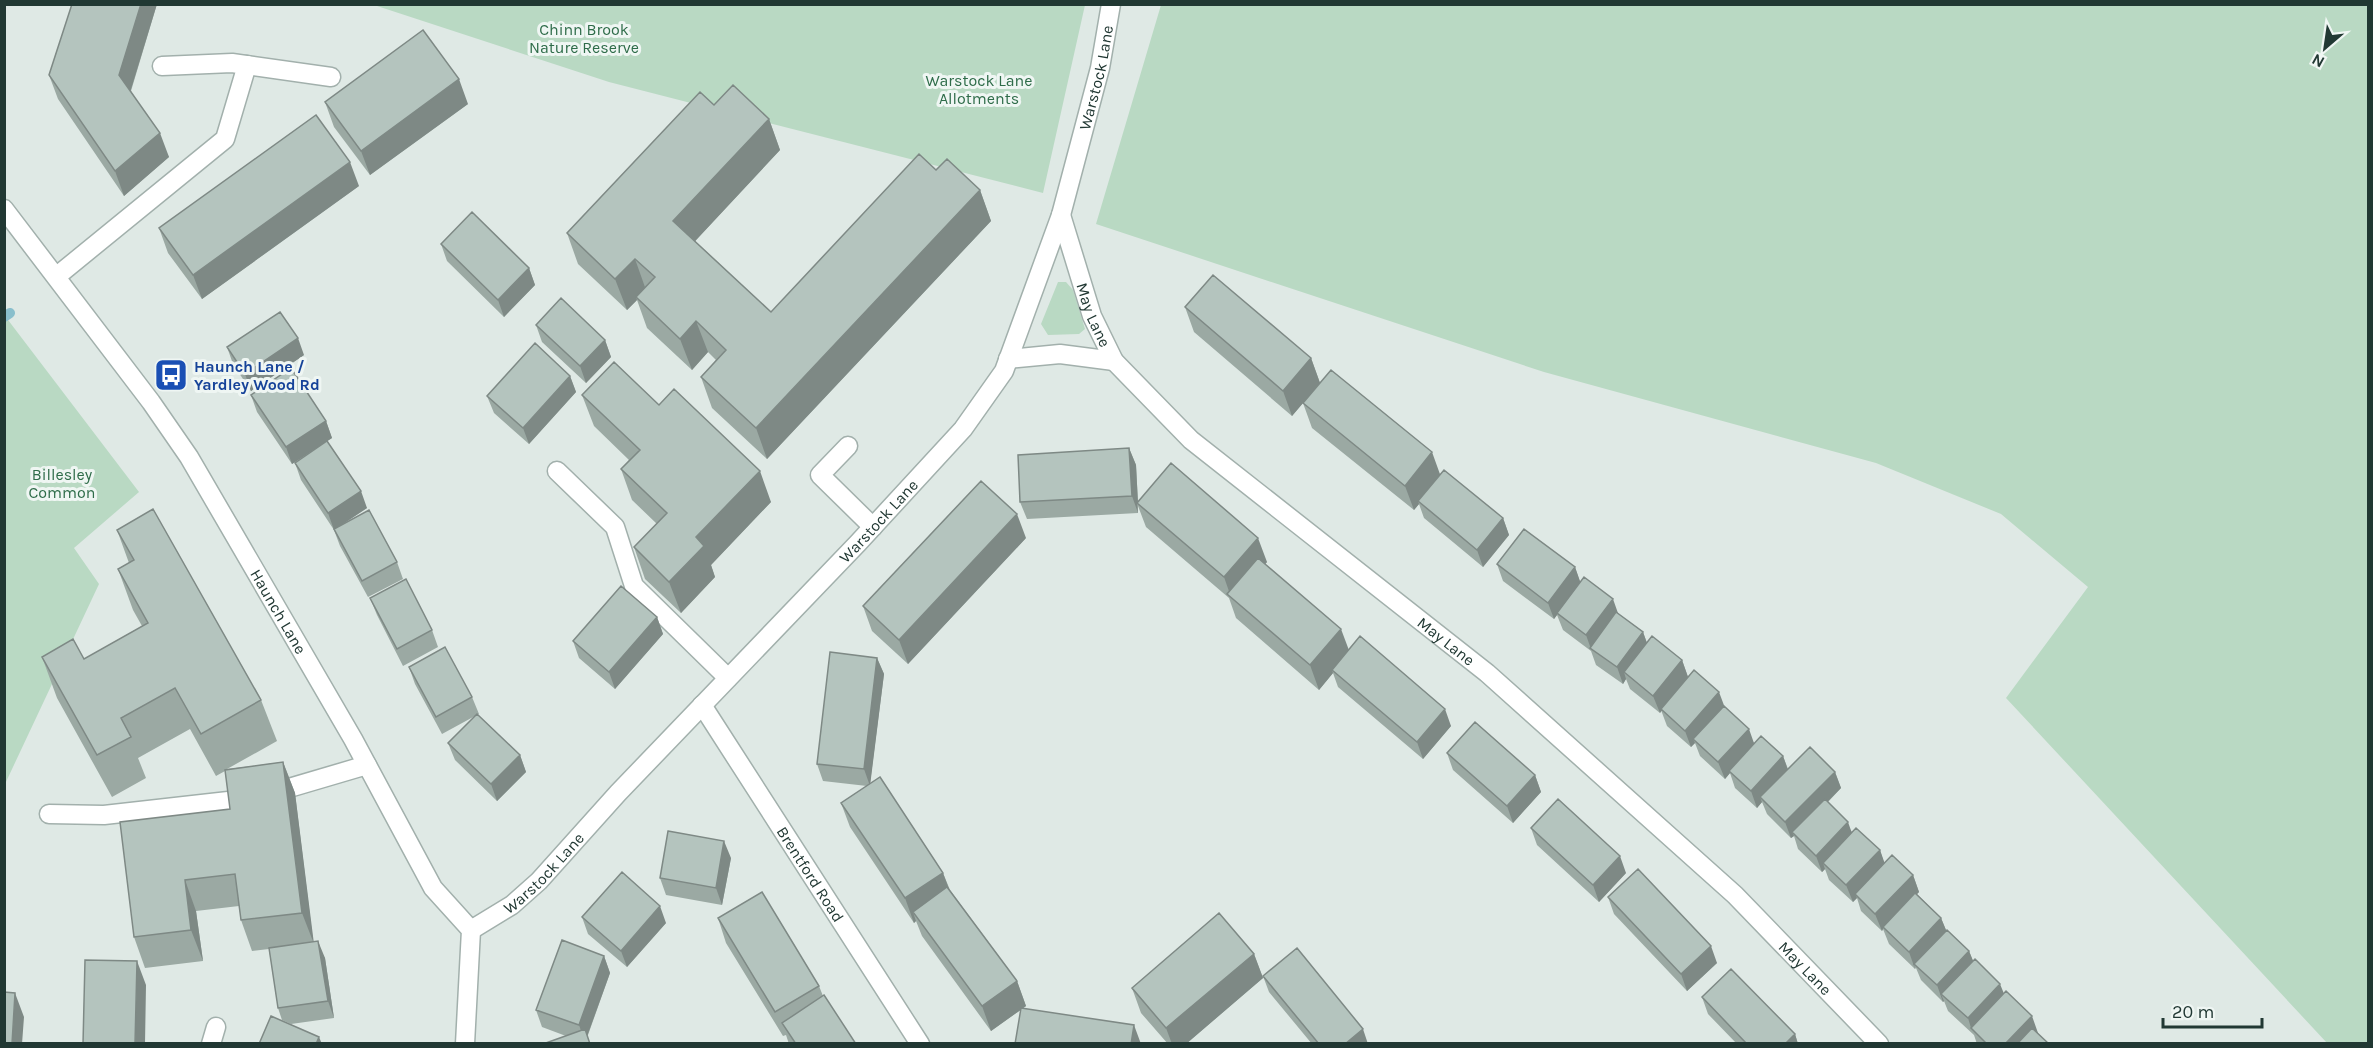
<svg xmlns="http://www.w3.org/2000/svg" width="2373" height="1048" font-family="Karla,sans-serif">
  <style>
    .green { fill: #b9d9c3 }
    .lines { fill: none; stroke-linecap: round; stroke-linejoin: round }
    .stream { stroke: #89bfcc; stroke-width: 10 }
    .minor-casing { stroke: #a2b0ac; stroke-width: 21 }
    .minor { stroke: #fff; stroke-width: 18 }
    .wall { fill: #9ba9a3 }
    .shaded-wall { fill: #7e8985 }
    .building { fill: #b4c4be; stroke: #7e8985; stroke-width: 1.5 }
    .labels { text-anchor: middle; stroke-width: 6; stroke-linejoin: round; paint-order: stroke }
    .park-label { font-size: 16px; fill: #2e6c49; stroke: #eff6f3 }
    .street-label { font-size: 16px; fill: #213833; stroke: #eff6f3 }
    .transit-label { font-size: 16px; font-weight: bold; fill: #164399; stroke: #eff6f3; text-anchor: start }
  </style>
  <rect width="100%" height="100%" fill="#dfe9e5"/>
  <path class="green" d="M374,5h711l-42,188 -434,-111z
    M1161,5h1207v1038h-41l-321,-345 82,-111 -87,-73 -125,-51 -332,-91 -448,-148z
    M1058,282h8l7,8 12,39 -6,5 -31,1 -7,-11z
    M5,316l134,176 -65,56 25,36 -94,200z"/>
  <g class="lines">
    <path class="stream" d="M4,317l6,-4"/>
    <g class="minor-casing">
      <g id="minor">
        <path d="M162,66l70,-3 99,14"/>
        <path id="s1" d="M4,209l147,193 38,55 164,282 80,149 38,42 -6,114"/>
        <path id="s2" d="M1061,215l31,101 22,45 77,79 296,233 248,222 144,149"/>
        <path d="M57,276l168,-137 22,-74"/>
        <path d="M1008,359l52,-5 54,7"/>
        <path d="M848,446l-28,29 53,52"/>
        <path d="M557,471l58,56 19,59 94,92"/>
        <path id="s3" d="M702,705l218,339"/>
        <path d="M49,814l55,1 151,-17 112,-33"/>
        <path id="s4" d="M471,930l41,-25 27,-24 79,-88 240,-250 105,-114 41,-58 57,-156 39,-147 11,-64"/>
        <path d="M211,1044l5,-17"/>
      </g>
    </g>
    <use href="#minor" class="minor"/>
  </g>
  <path class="wall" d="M72,4h85l-26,87 38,66 -45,39 -66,-97 -9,-24z
    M325,102l143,2 -98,71 -36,-48z
    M714,105l55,14 11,31 -85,91 76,71 165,-142 44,20 11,31 -224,238 -55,-51 -11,-31 15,-17 -8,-8 -16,18 -45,-42 -10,-28 -10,10 -49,-46 -11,-31z
    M359,186l-157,113 -34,-46 -9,-25z
    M441,244l88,24 6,17 -31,32 -57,-56z
    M1185,307l126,51 9,25 -28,33 -98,-84z
    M536,325l69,15 6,17 -25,26 -44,-41z
    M227,347l77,8 -53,36 -18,-27z
    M570,376l6,16 -47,52 -35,-31 -7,-17z
    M251,395l75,26 6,17 -40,26 -35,-52z
    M582,395l77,10 112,97 -60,63 4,12 -34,36 -36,-34 -11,-32 23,-23 -25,-24 -11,-31 8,-9 -35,-34z
    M1303,403l137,71 63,44 6,17 -26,32 -59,-49 -5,-14 -5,6 -102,-82z
    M1129,448l7,17 2,37 129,60 -2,2 84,86 102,76 -28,33 -85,-72 -5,-14 -14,17 -83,-72 -7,-20 -83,-71 -8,-21v7l-111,6 -7,-17z
    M295,463l72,45 -27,18 57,36 6,17 -35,18 -28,-51 -6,-16 -33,-50z
    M117,530l144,170 16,41 -50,28 56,-7 12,31 18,148 12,17 9,60 -43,6 -9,-4 -4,-12 -9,-59 -17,2 -11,-31 -2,-14 -43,5 7,50 -58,7 -11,-31 96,-128 -5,-38 -9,5 -26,-47 -52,29 8,20 -34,19 -55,-99 -15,-41 42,2 58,-33 -9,-16 -15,-41 11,-6z
    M1026,538l-118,126 -36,-33 -9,-25z
    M1497,564l78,3 5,15 39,32 24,18 4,11 35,17 6,17 -8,10 44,19 30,37 29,13 5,13 47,3 6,16 -13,14 24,30 28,18 4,13 29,12 6,17 -2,2 24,24 5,12 23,21 4,10 31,33 34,39 11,11h-72l-3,-9 -26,-24 -4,-10 -1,1 -22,-22 -5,-12 -1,1 -26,-25 -6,-15 -1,2 -21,-20 -4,-13 -4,4 -24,-22 -4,-11 -3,3 -24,-23 -4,-13 -3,2 -24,-24 -5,-12 -5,6 -22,-20 -5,-15 -5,6 -25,-23 -5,-13 -4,4 -24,-21 -6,-16 -1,3 -30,-24 -4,-10 -3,5 -27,-19 -5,-14 -28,-21 -6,-15 -3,4 -51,-38z
    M370,598l62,32 6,17 -35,19 -26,-51z
    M657,617l6,17 -48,55 -36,-31 -6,-17z
    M877,658l7,16 -14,109 73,90 7,17 67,91 9,25 -35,25 -69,-95 -6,-15 -2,2 -64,-96 -9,-24 26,-17 -44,-5 -6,-17z
    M409,667l63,30 7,17 -2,1 43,40 6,17 -29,29 -42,-41 -7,-17 27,-27 -33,18 -27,-50z
    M1447,753l88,22 6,17 -28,31 -60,-53z
    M1531,828l95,45 -27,29 -62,-57z
    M731,858l-9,47 -56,-10 -6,-17z
    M1608,897l109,66 -30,28 -73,-77z
    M582,917l84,6 -39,44 -39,-33z
    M718,918l101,68 4,10 33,48h-67l-3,-9 -3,1 -57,-93z
    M1254,954l9,24 -77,66h-18l-27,-31 -9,-25z
    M604,956l6,17 -22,62 -22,1 -24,-9 -6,-17z
    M1263,976l105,68h-56l-43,-52z
    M1702,997l93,37 3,10h-61l-29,-30z"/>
  <path class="shaded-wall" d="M141,4h16l-29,95 -9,-24z
    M459,79l9,25 -98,71 -9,-24z
    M769,119l11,31 -95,102 -12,-31z
    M160,133l9,24 -45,39 -9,-25z
    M350,162l9,24 -157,113 -9,-24z
    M980,190l11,31 -224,238 -11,-31z
    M635,259l11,31 -10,7 1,3 -10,10 -12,-31z
    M529,268l6,17 -31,32 -6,-17z
    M696,321l12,31 -16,18 -12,-31z
    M298,338l6,17 -53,36 -6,-17z
    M605,340l6,17 -25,26 -6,-17z
    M1311,358l9,25 -28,33 -9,-25z
    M570,376l6,16 -47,52 -6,-16z
    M326,421l6,17 -40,26 -6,-17z
    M1129,448l7,17 2,39 -1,-1 1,10 -6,-17z
    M1432,452l9,25 -23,24 1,3 -5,6 -9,-24z
    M760,471l11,31 -60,63 4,12 -34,36 -12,-31 27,-45z
    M361,491l6,17 -33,22 -6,-17z
    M1017,514l9,24 -118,126 -9,-24z
    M1503,518l6,17 -26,32 -6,-17z
    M1258,538l9,24 -33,38 -3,-3 -7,-20z
    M1575,567l6,17 -24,29v2l-3,4 -6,-16z
    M1613,599l6,17 -28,33 -5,-14z
    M657,617l6,17 -48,55 -6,-17z
    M1341,629l9,24 -18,17 1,3 -14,17 -9,-25z
    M1643,632l6,17 -25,23 2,7 -3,5 -6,-17z
    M877,658l7,16 -14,112 -6,-17z
    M1682,660l6,17 -28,36 -7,-17z
    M1719,692l6,16 -32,31 2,4 -4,4 -6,-16z
    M1445,709l6,17 -28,33 -6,-17z
    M1749,729l6,17 -26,25 1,2 -5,6 -7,-17z
    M520,755l6,17 -29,29 -6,-17z
    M1783,756l6,17 -29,24 2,5 -5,6 -6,-17z
    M283,762l12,31 19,151 -12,-31z
    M1835,772l6,16 -46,47 -3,-3 2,4 -3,2 -6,-16z
    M1535,775l6,17 -28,31 -6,-17z
    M1848,822l6,17 -31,24 2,6 -3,3 -6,-16z
    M724,841l7,17 -9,47 -6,-17z
    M1880,850l6,17 -31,27 2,4 -4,4 -7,-17z
    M1620,856l6,17 -27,29 -6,-17z
    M943,873l9,24 -39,15 3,9 -2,2 -9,-25z
    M1913,875l6,17 -35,36 -1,-1v2l-1,2 -7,-17z
    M185,880l11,31 7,50 -12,-31z
    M660,906l6,17 -39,44 -6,-16z
    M1941,918l7,17 -34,29 1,5 -6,-17z
    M318,941l7,17 9,60 -6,-17z
    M1711,946l6,17 -30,28 -6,-17z
    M1969,951l7,17 -35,26 3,7 -1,1 -6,-17z
    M1254,954l9,24 -77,66h-14l-6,-16z
    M604,956l6,17 -25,69 -6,-17z
    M137,961l9,24 -1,59h-10z
    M1017,981l9,25 -35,25 -9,-25z
    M2000,984l7,17 -36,27 -3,-10z
    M15,993l9,24 -2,27h-10z
    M2032,1016l6,17 -11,11h-22z
    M1134,1025l7,19h-10z
    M1363,1029l5,15h-23z
    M1795,1034l3,10h-13z
    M319,1037l3,7h-6z"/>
  <path class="building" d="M72,4h69l-22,71 41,58 -45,38 -66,-96z
    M423,30l36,49 -98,72 -36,-49z
    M733,85l36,34 -96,102 98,91 148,-158 17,16 11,-11 33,31 -224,238 -55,-51 25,-27 -30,-29 -16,18 -44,-42 19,-20 -20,-18 -20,20 -48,-46 133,-141 14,13z
    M316,115l34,47 -157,113 -34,-47z
    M472,212l57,56 -31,32 -57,-56z
    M1213,275l98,83 -28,33 -98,-84z
    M561,298l44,42 -25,26 -44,-41z
    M280,312l18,26 -53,36 -18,-27z
    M535,343l35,33 -47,52 -36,-32z
    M614,362l45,43 15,-16 86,82 -64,66 8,9 -35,36 -35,-35 33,-34 -46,-44 19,-19 -58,-55z
    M291,368l35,53 -40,26 -35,-52z
    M1331,370l101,82 -27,34 -102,-83z
    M327,441l34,50 -33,22 -33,-50z
    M1129,448l3,48 -112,6 -2,-47z
    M1171,463l87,75 -34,39 -87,-74z
    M1444,470l59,48 -26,32 -59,-49z
    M981,481l36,33 -118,126 -36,-34z
    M153,509l108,191 -60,34 -26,-46 -54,30 10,19 -34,18 -55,-98 31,-18 11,20 64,-36 -30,-54 16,-9 -17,-30z
    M369,510l28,52 -35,19 -28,-52z
    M1524,529l51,38 -27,36 -51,-39z
    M1258,558l83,71 -31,36 -83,-71z
    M1584,577l29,22 -27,36 -29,-22z
    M406,579l26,51 -35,19 -27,-51z
    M621,586l36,31 -48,55 -36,-31z
    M1616,612l27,20 -26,35 -27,-19z
    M1360,636l85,73 -28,33 -85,-72z
    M1652,636l30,24 -29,36 -29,-24z
    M445,647l27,50 -36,20 -27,-50z
    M830,652l47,6 -13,111 -47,-5z
    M1694,670l25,22 -34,39 -24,-22z
    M1724,706l25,23 -31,33 -25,-23z
    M477,714l43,41 -29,29 -43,-41z
    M1475,722l60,53 -28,31 -60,-53z
    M1761,736l22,20 -32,35 -22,-20z
    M1810,747l25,25 -50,50 -25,-25z
    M283,762l19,151 -61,7 -6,-46 -50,6 6,50 -57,7 -14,-115 110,-13 -5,-39z
    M880,777l63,96 -38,25 -64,-95z
    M1558,799l62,57 -27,29 -62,-57z
    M1825,799l23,23 -32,34 -24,-24z
    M1856,828l24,22 -34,35 -23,-22z
    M668,831l56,10 -8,47 -56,-10z
    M1892,855l21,20 -38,39 -20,-20z
    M1638,869l73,77 -30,28 -73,-77z
    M622,872l38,34 -39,45 -39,-34z
    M947,887l70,94 -35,25 -69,-94z
    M762,892l57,94 -44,26 -57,-94z
    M1915,893l26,25 -32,34 -26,-25z
    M1219,913l35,41 -88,74 -34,-40z
    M1947,930l22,21 -32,34 -23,-21z
    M562,940l42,16 -25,69 -43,-15z
    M318,941l10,60 -50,7 -9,-60z
    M1297,948l66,81 -18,15h-26l-56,-68z
    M1975,959l25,25 -32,34 -27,-24z
    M85,960l52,1 -2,83h-52z
    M1731,969l64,65 -10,10h-38l-45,-47z
    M2006,991l26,25 -27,28h-18l-16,-16z
    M4,992l11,1 -3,51h-8z
    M824,995l32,49h-60l-14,-21z
    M1021,1008l113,17 -3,19h-116z
    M271,1016l48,21 -3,7h-57z
    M2032,1028l17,16h-32z
    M585,1029l5,15h-47z"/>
  <defs>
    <g id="bus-square" transform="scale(1.725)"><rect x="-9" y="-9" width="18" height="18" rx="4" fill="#1a4fb4" stroke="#eff6f3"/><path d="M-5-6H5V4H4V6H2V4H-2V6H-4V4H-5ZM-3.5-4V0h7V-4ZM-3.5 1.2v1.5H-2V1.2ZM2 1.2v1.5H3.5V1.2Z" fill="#fff"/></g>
  </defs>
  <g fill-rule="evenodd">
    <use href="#bus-square" x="171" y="375"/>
  </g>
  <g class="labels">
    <g class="park-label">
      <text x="584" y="35">Chinn Brook<tspan x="584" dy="18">Nature Reserve</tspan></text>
      <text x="979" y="86">Warstock Lane<tspan x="979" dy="18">Allotments</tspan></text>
      <text x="62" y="480">Billesley<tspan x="62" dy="18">Common</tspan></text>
    </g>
    <g class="street-label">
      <text dy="6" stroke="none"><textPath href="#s4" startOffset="1083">Warstock Lane</textPath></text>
      <text dy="6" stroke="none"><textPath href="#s2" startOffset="105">May Lane</textPath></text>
      <text dy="6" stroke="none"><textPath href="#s4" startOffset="579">Warstock Lane</textPath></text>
      <text dy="6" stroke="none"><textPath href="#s1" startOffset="488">Haunch Lane</textPath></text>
      <text dy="6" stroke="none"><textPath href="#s2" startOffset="591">May Lane</textPath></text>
      <text dy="6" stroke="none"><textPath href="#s4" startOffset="93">Warstock Lane</textPath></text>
      <text dy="6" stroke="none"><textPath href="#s3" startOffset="201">Brentford Road</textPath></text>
      <text dy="6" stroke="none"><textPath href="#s2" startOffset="1077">May Lane</textPath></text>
    </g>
    <g class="transit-label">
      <text x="194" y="372">Haunch Lane /<tspan x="194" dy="18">Yardley Wood Rd</tspan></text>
    </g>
  </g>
  <rect width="2373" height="1048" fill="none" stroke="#213833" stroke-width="12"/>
  <g transform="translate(2325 48) rotate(209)" stroke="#eff6f3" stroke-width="4.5" paint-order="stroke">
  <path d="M0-4.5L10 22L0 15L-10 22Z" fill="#213833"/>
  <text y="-9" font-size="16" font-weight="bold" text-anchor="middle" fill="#213833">N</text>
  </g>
  <path d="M2163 1018v9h99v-9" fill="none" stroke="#213833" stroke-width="3"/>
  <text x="2172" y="1018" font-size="18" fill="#213833" stroke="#eff6f3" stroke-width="4.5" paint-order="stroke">20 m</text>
</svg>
